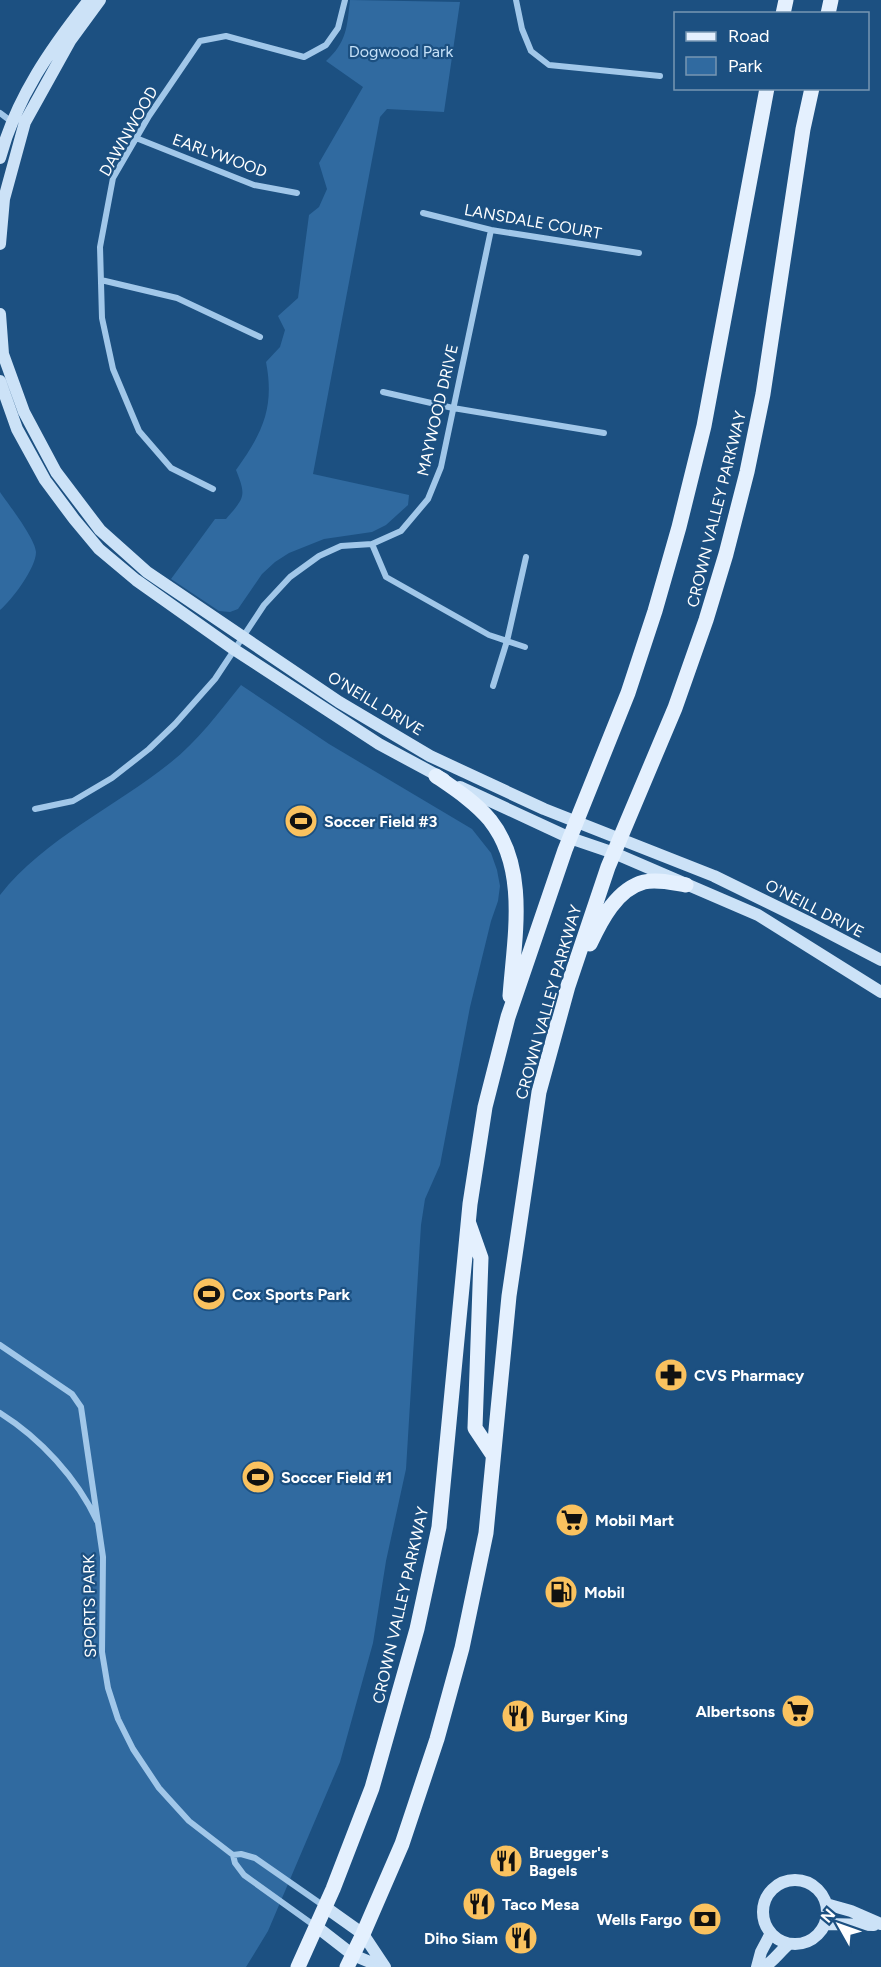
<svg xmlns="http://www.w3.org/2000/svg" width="881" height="1967" font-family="Figtree,sans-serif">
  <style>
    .green { fill: #306aa0 }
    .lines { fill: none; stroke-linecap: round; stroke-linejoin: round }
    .street { stroke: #a1c7e9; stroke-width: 6 }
    .secondary { stroke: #cce2f7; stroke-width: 12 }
    .primary { stroke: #e4f0fe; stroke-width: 15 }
    .labels { text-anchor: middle; stroke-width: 4.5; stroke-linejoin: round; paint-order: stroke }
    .park-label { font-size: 16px; fill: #c5e0f7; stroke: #1c5081 }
    .street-label { font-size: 16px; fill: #fff; stroke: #1c5081 }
    .poi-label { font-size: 16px; font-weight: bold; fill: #fff; stroke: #1c5081; text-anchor: start }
  </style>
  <rect width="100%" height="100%" fill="#1c5081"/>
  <path class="green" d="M350,0l110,2 -16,110 -57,-3 -7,8 -67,357 96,21 -1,10 -22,20 -14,7 -48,7 -35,14 -14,9 -13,12 -24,35 -8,3 -11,-1 -48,-32 44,-60h11c18,-21 21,-22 10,-49 26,-36 39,-62 30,-108l14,-15 5,-17 -7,-14 20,-18 11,-83 10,-8 8,-18 -8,-26 44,-76 -37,-26c21,-19 21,-34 24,-61z
    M0,492c8,12 35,46 36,60 0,16 -24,48 -36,58z
    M241,685l88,59 143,85 19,24 6,17 3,16 -2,15 -7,20 -21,86 -30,158 -15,34 -4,26 -15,244 -20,92 -13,82 -33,119 -72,169 -22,36h-246v-1072c45,-57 114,-87 170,-132 28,-22 49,-51 71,-78z"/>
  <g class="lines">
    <path class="street" d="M516,0l6,29 9,22 18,14 111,11
      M0,113l12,9
      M136,138l118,47 43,8
      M423,213l68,17 148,23
      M101,280l76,18 83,39
      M383,392l70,16 151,25
      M213,489l-42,-21 -32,-37 -26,-62 -11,-51 -2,-71 13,-69 36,-62 51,-75 26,-5 78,21 22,-12 12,-17 7,-28
      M372,544l14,33 103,58 36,12
      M493,686l14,-45 19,-84
      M35,809l38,-8 39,-23 37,-29 26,-25 40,-45 49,-74 26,-28 29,-21 22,-10 31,-2 29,-13 27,-32 13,-32 50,-237
      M0,1345l72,49 9,13 22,150 -1,95 6,36 10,31 15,30 26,39 30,33 44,34 2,8 9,12 71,51
      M0,1413c40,25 77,65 97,108
      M233,1855l8,-1 14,4 69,48"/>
    <path class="secondary" d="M0,158c16,-60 51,-110 89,-158
      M0,244l4,-45 21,-77 45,-81 30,-41
      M0,314l3,40 21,58 32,60 44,58 47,42 192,130 91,54 114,53 170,67 96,47 71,37
      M0,381l17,48 28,51 29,39 25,30 37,31 99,70 144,94 65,35
      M460,787l110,51 44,15 144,62 123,77
      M763 1912a32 32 0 1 1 64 0a32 32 0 1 1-64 0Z
      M826,1904l25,7 30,13
      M325,1907l38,27 22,33
      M825,1924l49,1
      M317,1927l36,28 29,12
      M757,1967l4,-15 10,-19
      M764,1967c10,-6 16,-16 25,-23"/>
    <path class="primary" d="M783,14l3,-14
      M828,14l3,-14
      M436,776c19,13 39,26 54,44 39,49 24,119 20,176
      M590,944c11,-24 27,-55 54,-62 14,-3 29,1 42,3
      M469,1224l12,34 -6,170 18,27
      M298,1967l35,-78 39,-101 45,-159 22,-102 31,-323 15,-97 23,-90 57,-167 63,-157 27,-82 24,-84 25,-101 63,-338
      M347,1967l16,-33 39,-90 35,-105 25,-91 24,-115 23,-237 30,-204 29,-106 40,-119 67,-159 31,-88 20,-66 21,-82 16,-78 40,-265 9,-41"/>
  </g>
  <defs>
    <g id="stadium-disc" transform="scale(1.725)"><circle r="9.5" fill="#fac25f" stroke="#1c5081"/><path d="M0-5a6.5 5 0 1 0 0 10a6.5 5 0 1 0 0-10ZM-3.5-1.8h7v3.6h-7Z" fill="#111"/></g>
    <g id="pharmacy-disc" transform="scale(1.725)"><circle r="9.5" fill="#fac25f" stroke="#1c5081"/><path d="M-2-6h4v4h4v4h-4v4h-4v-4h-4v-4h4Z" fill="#111"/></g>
    <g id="supermarket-disc" transform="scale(1.725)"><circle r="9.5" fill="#fac25f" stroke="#1c5081"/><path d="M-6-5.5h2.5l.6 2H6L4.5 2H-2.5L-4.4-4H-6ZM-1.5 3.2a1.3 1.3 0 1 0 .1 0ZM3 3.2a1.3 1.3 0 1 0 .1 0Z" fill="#111"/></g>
    <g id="fuel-disc" transform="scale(1.725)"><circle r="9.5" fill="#fac25f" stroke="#1c5081"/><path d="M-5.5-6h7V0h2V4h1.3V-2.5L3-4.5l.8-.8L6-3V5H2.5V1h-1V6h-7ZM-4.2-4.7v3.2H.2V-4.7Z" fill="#111"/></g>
    <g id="restaurant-disc" transform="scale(1.725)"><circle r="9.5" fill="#fac25f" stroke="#1c5081"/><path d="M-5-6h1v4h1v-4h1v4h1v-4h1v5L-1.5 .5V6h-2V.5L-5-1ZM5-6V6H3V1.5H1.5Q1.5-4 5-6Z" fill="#111"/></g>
    <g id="bank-disc" transform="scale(1.725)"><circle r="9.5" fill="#fac25f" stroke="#1c5081"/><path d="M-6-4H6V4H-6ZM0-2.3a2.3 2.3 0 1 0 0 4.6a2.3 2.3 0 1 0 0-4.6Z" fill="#111"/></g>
  </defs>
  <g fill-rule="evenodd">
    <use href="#stadium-disc" x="301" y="821"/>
    <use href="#stadium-disc" x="209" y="1294"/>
    <use href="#pharmacy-disc" x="671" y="1375"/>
    <use href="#stadium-disc" x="258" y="1477"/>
    <use href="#supermarket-disc" x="572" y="1520"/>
    <use href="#fuel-disc" x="561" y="1592"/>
    <use href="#supermarket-disc" x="798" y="1711"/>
    <use href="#restaurant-disc" x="518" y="1716"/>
    <use href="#restaurant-disc" x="506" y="1861"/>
    <use href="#restaurant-disc" x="479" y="1904"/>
    <use href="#bank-disc" x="705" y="1919"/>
    <use href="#restaurant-disc" x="521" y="1938"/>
  </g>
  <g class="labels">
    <g class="park-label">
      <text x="401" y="57">Dogwood Park</text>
    </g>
    <g class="street-label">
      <text transform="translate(128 131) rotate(-60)" y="6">DAWNWOOD</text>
      <text transform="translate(220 155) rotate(20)" y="6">EARLYWOOD</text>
      <text transform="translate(533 221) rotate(10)" y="6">LANSDALE COURT</text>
      <text transform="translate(437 410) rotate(-77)" y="6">MAYWOOD DRIVE</text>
      <text transform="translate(716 509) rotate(-76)" y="6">CROWN VALLEY PARKWAY</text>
      <text transform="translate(376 703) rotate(31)" y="6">O'NEILL DRIVE</text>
      <text transform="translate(815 908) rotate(27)" y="6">O'NEILL DRIVE</text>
      <text transform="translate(548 1002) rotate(-74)" y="6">CROWN VALLEY PARKWAY</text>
      <text transform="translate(400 1605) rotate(-77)" y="6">CROWN VALLEY PARKWAY</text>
      <text transform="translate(89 1606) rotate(-91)" y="6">SPORTS PARK</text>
    </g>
    <g class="poi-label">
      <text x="324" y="827">Soccer Field #3</text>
      <text x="232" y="1300">Cox Sports Park</text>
      <text x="694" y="1381">CVS Pharmacy</text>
      <text x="281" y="1483">Soccer Field #1</text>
      <text x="595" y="1526">Mobil Mart</text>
      <text x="584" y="1598">Mobil</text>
      <text x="775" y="1717" text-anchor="end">Albertsons</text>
      <text x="541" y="1722">Burger King</text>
      <text x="529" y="1858">Bruegger's<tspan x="529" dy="18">Bagels</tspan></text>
      <text x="502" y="1910">Taco Mesa</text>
      <text x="682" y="1925" text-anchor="end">Wells Fargo</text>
      <text x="498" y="1944" text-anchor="end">Diho Siam</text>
    </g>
  </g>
  <rect x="674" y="12" width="195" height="78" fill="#1c5081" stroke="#7796b3" stroke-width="1.5"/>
  <rect x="686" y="32" width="30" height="9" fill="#e4f0fe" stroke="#7796b3" stroke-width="1.5"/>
  <text x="728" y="42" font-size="18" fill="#ffffff">Road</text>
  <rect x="686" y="57" width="30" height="18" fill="#306aa0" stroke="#7796b3" stroke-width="1.5"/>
  <text x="728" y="72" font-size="18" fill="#ffffff">Park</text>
  <g transform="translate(839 1925) rotate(310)" stroke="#1c5081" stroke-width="4.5" paint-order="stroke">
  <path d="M0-4.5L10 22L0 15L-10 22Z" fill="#ffffff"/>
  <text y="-9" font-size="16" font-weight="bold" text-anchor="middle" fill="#ffffff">N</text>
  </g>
</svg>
